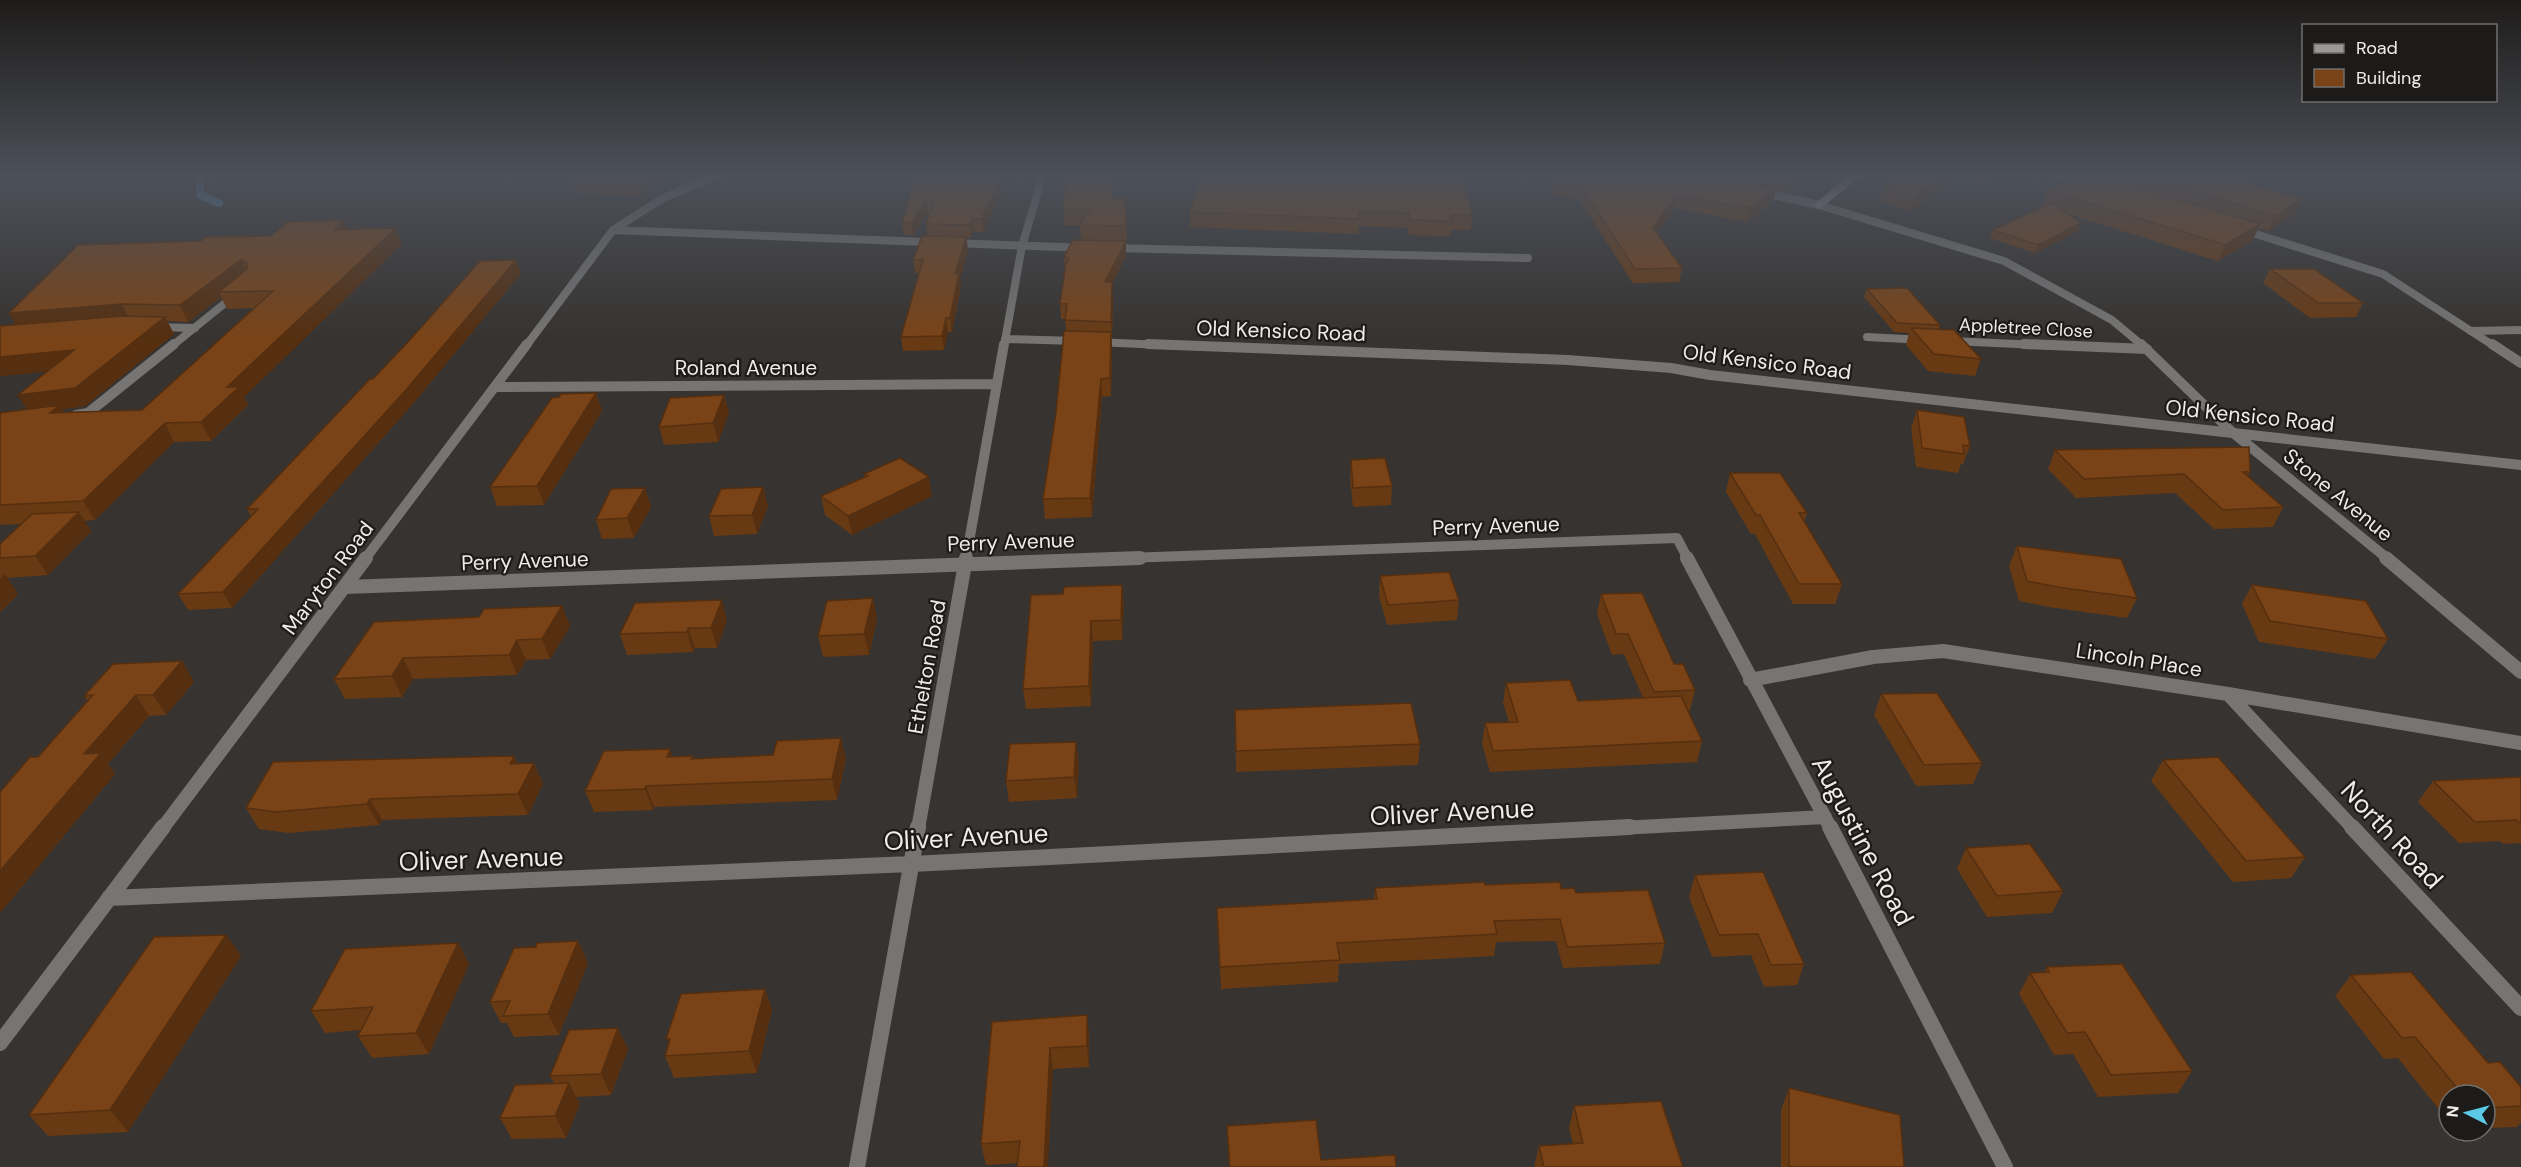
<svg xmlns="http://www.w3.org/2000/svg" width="2521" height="1167" font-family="'DM Sans',sans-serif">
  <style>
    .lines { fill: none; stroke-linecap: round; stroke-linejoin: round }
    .stream { stroke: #4785b1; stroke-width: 8 }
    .lane { stroke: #767573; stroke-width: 8 }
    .street-far3 { stroke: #767573; stroke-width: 8 }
    .street-far2 { stroke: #767573; stroke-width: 10 }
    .street-far1 { stroke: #767573; stroke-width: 14 }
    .street { stroke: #767573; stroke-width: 16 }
    .secondary { stroke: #9b9997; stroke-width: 8 }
    .wall { fill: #683a14; fill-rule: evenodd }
    .shaded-wall { fill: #552f10 }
    .building { fill: #794317; stroke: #552f10; stroke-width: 1.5 }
    .labels { text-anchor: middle; stroke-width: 4.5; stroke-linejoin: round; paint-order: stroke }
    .far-street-label { font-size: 18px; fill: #eeecea; stroke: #1c1b1a }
    .street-label { font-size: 21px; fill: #eeecea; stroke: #1c1b1a }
    .near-street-label { font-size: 26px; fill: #eeecea; stroke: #1c1b1a }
  </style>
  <rect width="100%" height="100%" fill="#363330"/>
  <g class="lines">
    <path class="stream" d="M205,175l-5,3v17l19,8"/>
    <path class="lane" d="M2471,331l50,-1"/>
    <path class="street-far3" d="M2058,175l31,8
      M1760,192l59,13 185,56 108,59 31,26
      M2240,229l143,45 111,72
      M613,230l473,18
      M1112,248l416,10
      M154,327l41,1
      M1867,337l57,3
      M1005,339l72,2
      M1950,341l111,5
      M1095,342l92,4
      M172,346l63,-51
      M526,346l87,-116 50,-32 55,-23
      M1004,346l18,-100 21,-71"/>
    <path class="street-far2" d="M1148,344l420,16 103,8 39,7 811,90
      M2024,344l123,5
      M2141,344l90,87 157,128
      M2492,344l29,19
      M496,387l501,-3
      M76,415l12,-2 86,-69
      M365,559l162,-215
      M966,559l38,-215
      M1099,559l578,-21 11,21"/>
    <path class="street-far1" d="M1687,558l144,271
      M2386,558l135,114
      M345,587l795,-29
      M1750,680l123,-23 70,-6 285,43 293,49
      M2228,694l126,135
      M162,829l204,-271
      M918,829l48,-271
      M1601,829l224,-12"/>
    <path class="street" d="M1830,827l175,340
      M2352,827l169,181
      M109,898l803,-34 718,-37
      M0,1043l163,-216
      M857,1167l61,-340"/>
    <path class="secondary" d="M1819,205l37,-30"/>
  </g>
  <path class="wall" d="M583,175h85l-28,22 -63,-4 -3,-12z
    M916,175h37l-2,2 53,13 -21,42 -10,-1 -2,7 -43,-2 -2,-12 4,-10h-3l-14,21h-9l-2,-12z
    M1202,175l270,40 -1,15h-20l-1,6 -41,-1 -1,-7 -49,-2 -1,8 -168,-7v-15z
    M1556,175h255l-24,17 -11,-2 -3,12 -26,20 -72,-14 -19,25 26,35 -3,14 -46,1 -54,-84 -27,-3 2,-13z
    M1899,175h95l-8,8 -28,-7 -47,35 -31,-10 4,-15z
    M2106,175h114l76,39 -28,17 -10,-3 -5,12 -35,21 -152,-48 15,10 -3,8 -43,22 -45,-15 3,-8 52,-24h-3l6,-16 57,-12z
    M1113,198h12l2,44h-1v13l-14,30 1,11 -1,41h-1l1,13 -1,46 -9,1 -10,120 -47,2 -2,-20 13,-86 10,-82 -1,-12h-4l-1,-15 5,-33 -1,-14 17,-17 -1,-15h-16l-1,-16z
    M396,228l6,16 -158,153 4,8 -37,36 -37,1 -79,78 -11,1 7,10 -43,44 -41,3 11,16 -18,18v-68l22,-20 -22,1v-112l27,-4 -9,-14 30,-24 -48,5v-50l16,-1 185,-84 147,-12zM221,297l6,12 27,-1 -112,102 -78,2 -2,-3 23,-3 89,-72 -7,-13 21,1z
    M966,237l2,13 -8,28 1,9 -9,45h-4l-4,18 -41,1 -2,-14 18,-64h-4l-2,-13z
    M516,260l5,13 -110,133 -179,202 -44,2 -10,-16 73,-78 -4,-7 126,-130z
    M2270,269l93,34 -7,14 -46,1 -47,-35z
    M1867,289l73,36 -1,4 42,30 -6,17 -47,-5 -22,-26 3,-12 -15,-1 -30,-35z
    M596,393l6,18 -58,94 -47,1 -7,-19 69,-90z
    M724,395l5,18 -11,29 -54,3 -5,-18z
    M1917,410l53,36 -7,18h-2l-3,9 -42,-6 -5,-39z
    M2055,450l195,22 -2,4 35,31 -10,20 -59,2 -39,-36 -99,5 -28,-29z
    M1351,460l41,26 -1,19 -38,2 -3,-28z
    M1730,473l77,40 -3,9 38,62 -7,20h-42l-38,-70h-4l-25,-42z
    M864,474l68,22 -80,39 -27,-20 -4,-19 44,-19z
    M763,487l5,19 -11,28 -43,2 -5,-20z
    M645,488l6,19 -17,31 -32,1 -6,-19z
    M2017,546l120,52 -10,20 -78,-11 -30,-6 -10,-35z
    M1380,576l79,24 -2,20 -70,5 -8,-29z
    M1122,585l2,20 -2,35 -29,1 -2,65 -65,3 -3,-20 40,-95z
    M2252,585l136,54 -13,20 -116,-17 -17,-38z
    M1601,594l73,70 21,26 -5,20 -2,1 14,30 -5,21 -207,10 -8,-28 3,-21 24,-1 -6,-19 3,-20 72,18 65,-3 -19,-44 -12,1 -15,-41z
    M562,606l8,20 -20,33 -24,1 -9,15 -104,4 -11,18 -57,2 -11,-20 145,-62z
    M877,618l-8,37 -46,2 -5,-21z
    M727,620l-10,28h-22l-2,4 -66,3 -7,-21z
    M182,661l12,21 -28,33 -17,1 -41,48 7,10 -115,139v-121l38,-35 50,-56 -4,-5z
    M1881,694l101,69 -9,21 -57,2 -42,-71z
    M1235,710l185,34 -2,21 -182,7z
    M514,756l4,8 16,-1 9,21 -15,31 -146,5 -3,5 -90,8 -30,-4 -13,-21z
    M693,756l1,3h152l-9,41 -183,7 -1,3 -59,2 -9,-21 88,-34z
    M2163,760l142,97 -14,21 -58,4 -82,-101z
    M1079,763l-2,35 -68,4 -3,-21z
    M2521,777v66l-18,1 -3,-3 -41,2 -41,-41 15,-21z
    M1966,848l97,43 -11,22 -65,4 -30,-48z
    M1695,875l109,89 -7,21 -33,2 -13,-32 -39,2 -23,-60z
    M1485,885l76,4 15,4 89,50 -5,21 -97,4 -7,-27 -60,1 -2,14 -155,8 -1,18 -117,7 -4,-81 157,-9 1,-11z
    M226,935l15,21 -113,176 -80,4 -19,-21z
    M578,941l10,22 -29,72 -45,2 -7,-14h-6l-11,-21 46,-55z
    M458,943l11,21 -40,90 -57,4 -14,-22 3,-6 -36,3 -14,-22z
    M2047,967l145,104 -14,22 -80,4 -25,-43 -19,1 -35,-61 11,-21 14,-1z
    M2351,975l137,88 33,24v35l-4,5 -32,1v-33h-36v27l-51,-64 -14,1 -49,-63z
    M765,989l7,21 -15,63 -83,5 -9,-22 3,-12z
    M1087,1015l2,22v30l-36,2 -35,94 -32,2 -5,-21 11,-122z
    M628,1049l-17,46 -35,2 4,7 -14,34 -54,1 -12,-21 54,-35 -4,-7z
    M1789,1088l115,79h-123v-57z
    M1574,1106l109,61h-149l5,-21 34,-2 -4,-16z
    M1227,1126l94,34 75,7h-167z"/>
  <path class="shaded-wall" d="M650,175h18l-28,22 -3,-12z
    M943,175h10l-9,13 -2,-11z
    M1796,175h15l-24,17 3,-13z
    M1944,175h14l-47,36 4,-14z
    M1988,175h6l-8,8z
    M1003,178l1,12 -21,42 -2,-13z
    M1776,189l-3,13 -26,20 3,-14z
    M1677,195l-2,13 -25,33 3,-13z
    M2303,199l-7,15 -28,17 7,-15z
    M925,202l2,12 -14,21 -2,-12z
    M972,219l1,12 -2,7 -1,-13z
    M344,220l7,16 -17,-6z
    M2081,223l-3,8 -43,22 3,-8z
    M2260,224l-7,16 -35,21 7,-16z
    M396,228l6,16 -158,153 4,8 -37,36 -10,-19 26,-35z
    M966,237l2,13 -8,28 1,9 -9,45 -2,-14 5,-44z
    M1126,241v14l-14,30 1,11 -1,41 -1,-15 -6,-40z
    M241,260l8,17 -30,15 2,5 -33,25 -8,-17z
    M516,260l5,13 -110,133 -179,202 -9,-16z
    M122,304l8,17 -111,9 -10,-17z
    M165,317l9,17 -89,72 -23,3 8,14 -41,-10 -11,-18z
    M946,318l2,14 -4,18 -2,-14z
    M1111,332l1,18 -1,46 -1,-18z
    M74,350l10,18 -84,8v-19z
    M1101,379l1,18 -10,120 -2,-19z
    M596,393l6,18 -58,94 -7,-19z
    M724,395l5,18 -11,29 -5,-19z
    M165,423l9,19 -79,78 -12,-19z
    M929,477l3,19 -80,39 -4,-19z
    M763,487l5,19 -11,28 -5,-19z
    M645,488l6,19 -17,31 -7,-20z
    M79,512l12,19 -43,44 -13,-19z
    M5,574l13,20 -18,18v-33z
    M1122,585l2,20 -2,35 -1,-20z
    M873,598l4,20 -8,37 -5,-21z
    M722,600l5,20 -10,28 -6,-20z
    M562,606l8,20 -20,33 -8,-20z
    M1091,621l2,20 -2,65 -2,-20z
    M688,628l7,20 -2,4 -6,-20z
    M517,640l9,20 -9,15 -8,-20z
    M403,658l10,21 -11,18 -10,-21z
    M182,661l12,21 -28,33 -13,-20z
    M136,695l13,21 -41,48 7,10 -115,139v-42l84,-117z
    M841,738l5,21 -9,41 -5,-21z
    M1076,742l3,21 -2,35 -3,-21z
    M670,749l8,21 -11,-13z
    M514,756l10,20 -14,-12z
    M534,763l9,21 -15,31 -10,-21z
    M646,786l8,21 -1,3 -8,-21z
    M370,799l12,21 -3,5 -12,-21z
    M226,935l15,21 -113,176 -18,-22z
    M578,941l10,22 -29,72 -11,-21z
    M458,943l11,21 -40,90 -13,-21z
    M765,989l7,21 -15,63 -8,-22z
    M1087,1015l2,22v30l-2,-21z
    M618,1028l10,21 -17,46 -10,-21z
    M1050,1048l3,21 -5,98h-4z
    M569,1083l11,21 -14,34 -11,-22z"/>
  <path class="building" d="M583,175h67l-13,10 -63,-4z
    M916,175h27l-1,2 61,1 -22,41h-9l-2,6 -44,-1 8,-22h-9l-14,21h-9z
    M1069,175h43v23h13l1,28 -46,-1 9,-15 -26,-1 2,-26z
    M1202,175h261l9,40h-21v6l-41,-1 -1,-7 -50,-2v8l-169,-7z
    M1556,175h147l73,14 -26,19 -73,-13 -24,33 29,40 -47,1 -54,-83 -27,-3z
    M1769,175h27l-6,4z
    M1899,175h45l-29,22 -31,-11z
    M2085,175h11l164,49 -35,21 -177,-55z
    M2142,175h78l83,24 -28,17z
    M2051,203l30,20 -43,22 -45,-15z
    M344,220l-10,10 62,-2 -169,159h12l-38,35 -36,1 -82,78 -83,4v-92l60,-8 -10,8 92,-3 131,-119 -54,1 28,-23v-6l-6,-3 -61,45 -58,-1 -113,9 69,-68 123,-4 5,-4 65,-1 16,-14z
    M922,236l44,1 -11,37 4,-1 -9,45h-4l-4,18 -41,1 22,-78 -10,1z
    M1073,240l53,1 -21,41h7l-1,40 -46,-2 2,-16h-7l6,-40 3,-6 -5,-1z
    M516,260l-111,131 -182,201 -45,2 80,-85h-11l123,-130h3l35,-37 72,-81z
    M2270,269h44l49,34h-45z
    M1907,288l33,37 -43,-2 -30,-34z
    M122,316l43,1 -90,71 -57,7 56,-45 -74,7v-31z
    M1911,328l43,2 27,29 -47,-5z
    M1064,331l47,1 -1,46 -9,1 -11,119 -47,1 13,-86z
    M596,393l-59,93 -47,1 62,-89 7,-1 2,-3z
    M724,395l-11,28 -54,4 11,-29z
    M1917,410l47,7 6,29 -7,-1 1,9 -42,-6z
    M2249,447l1,25h-7l40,35 -60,3 -39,-36 -100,5 -29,-29z
    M900,458l29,19 -81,39 -27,-20 47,-20 -4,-2z
    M1385,458l7,28 -39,2 -2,-28z
    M1730,473h50l27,40h-8l43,71h-43l-39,-69h-4z
    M763,487l-11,28 -43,1 12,-27z
    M645,488l-18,30 -31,2 15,-31z
    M79,512l-44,44 -35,2v-14l32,-30z
    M2017,546l104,13 16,39 -80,-11 -30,-6z
    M1449,572l10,28 -71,5 -8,-29z
    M1122,585l-1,35 -30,1 -2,65 -66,3 8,-94 32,-1 1,-7z
    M2252,585l114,16 22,38 -118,-18z
    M1642,593l32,71h9l12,26 -41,2 -26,-58h-12l-15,-40z
    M873,598l-9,36 -46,2 9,-35z
    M722,600l-11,28h-23l-1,4 -67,2 15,-31z
    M562,606l-20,33 -25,1 -8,15 -106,3 -11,18 -58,3 40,-57 105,-5 5,-8z
    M182,661l-29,34h-17l-52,59 17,-1 -101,118v-79l30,-35h8l55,-62 -9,1 29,-32z
    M1570,680l8,21 103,-5 21,45 -209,10 -8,-28 33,-1 -12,-39z
    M1937,693l45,70 -58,2 -43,-71z
    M1411,703l9,41 -184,7 -1,-41z
    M841,738l-9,41 -186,7 -1,3 -60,2 19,-40 66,-2 -3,8 26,-1 -2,3 82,-4 4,-14z
    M1076,742l-2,35 -68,4 4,-37z
    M514,756l-4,8 24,-1 -16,31 -148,5 -3,5 -91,8 -30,-4 27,-46z
    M2218,757l87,100 -59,4 -83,-101z
    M2521,777v46h-1l-4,-3 -41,2 -42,-41z
    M2030,844l33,47 -66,5 -31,-48z
    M1763,872l41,92 -33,1 -13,-31 -39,1 -24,-60z
    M1484,882l1,3 75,-3 1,7 13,-1 2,5 72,-3 17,53 -98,4 -7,-28 -66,2 3,13 -160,9 3,17 -120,7 -3,-59 160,-9 -2,-11z
    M226,935l-116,175 -81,5 125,-178z
    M578,941l-30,73 -45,2 7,-15 -20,1 24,-54 22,-1 1,-4z
    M458,943l-42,90 -58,3 15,-29 -62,4 34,-62z
    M2122,964l70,107 -81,4 -26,-43 -18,1 -37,-60 19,-1 -2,-5z
    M2411,972l77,91 12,-1 21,25v19l-36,2v-13h-22l-48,-58 -13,1 -51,-63z
    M765,989l-16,62 -84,5 5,-17h-4l15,-45z
    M1087,1015v31l-37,2 -6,119h-27l3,-26 -39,3 11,-122z
    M618,1028l-17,46 -51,2 19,-46z
    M569,1083l-14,33 -55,2 15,-33z
    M1789,1088l111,27 4,52h-109l-6,-1z
    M1661,1101l22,66h-139l-5,-21 44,-3 -9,-37z
    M1316,1120l5,40 74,-5 1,12h-166l-3,-41z"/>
  <linearGradient id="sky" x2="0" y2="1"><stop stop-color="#1e1c1a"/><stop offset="0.52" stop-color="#4c5059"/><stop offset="1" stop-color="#4c5059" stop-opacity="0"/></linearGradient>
  <rect width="2521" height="338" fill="url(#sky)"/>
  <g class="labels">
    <g class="far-street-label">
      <text transform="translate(2026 328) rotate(3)" y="6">Appletree Close</text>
    </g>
    <g class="street-label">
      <text transform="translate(1281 331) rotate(2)" y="7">Old Kensico Road</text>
      <text transform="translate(1767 362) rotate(7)" y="7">Old Kensico Road</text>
      <text x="746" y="375">Roland Avenue</text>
      <text transform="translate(2250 416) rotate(6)" y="7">Old Kensico Road</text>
      <text transform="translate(2338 495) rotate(39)" y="7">Stone Avenue</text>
      <text transform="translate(1496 526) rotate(-2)" y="7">Perry Avenue</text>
      <text transform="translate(1011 542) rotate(-2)" y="7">Perry Avenue</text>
      <text transform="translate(525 561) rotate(-2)" y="7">Perry Avenue</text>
      <text transform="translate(328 578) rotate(-53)" y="7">Maryton Road</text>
      <text transform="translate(2139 660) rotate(9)" y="7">Lincoln Place</text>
      <text transform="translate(927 667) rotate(-80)" y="7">Ethelton Road</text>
    </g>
    <g class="near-street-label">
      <text transform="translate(1452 812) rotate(-3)" y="9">Oliver Avenue</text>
      <text transform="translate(2392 835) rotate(47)" y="9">North Road</text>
      <text transform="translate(966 837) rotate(-3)" y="9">Oliver Avenue</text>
      <text transform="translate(1863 841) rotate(62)" y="9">Augustine Road</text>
      <text transform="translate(481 859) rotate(-2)" y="9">Oliver Avenue</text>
    </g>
  </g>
  <rect x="2302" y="24" width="195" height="78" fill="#1c1b1a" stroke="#706f6d" stroke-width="1.5"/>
  <rect x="2314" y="44" width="30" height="9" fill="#9b9997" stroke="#706f6d" stroke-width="1.5"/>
  <text x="2356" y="54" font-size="18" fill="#eeecea">Road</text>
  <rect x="2314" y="69" width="30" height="18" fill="#794317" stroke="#706f6d" stroke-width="1.5"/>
  <text x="2356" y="84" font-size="18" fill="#eeecea">Building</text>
  <g transform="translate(2467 1113) rotate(276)"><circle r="28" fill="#1c1b1a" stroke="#706f6d" stroke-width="1.5"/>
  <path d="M0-4.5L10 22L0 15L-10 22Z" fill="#5bc8e6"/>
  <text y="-9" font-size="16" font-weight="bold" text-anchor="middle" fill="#eeecea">N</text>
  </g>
</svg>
